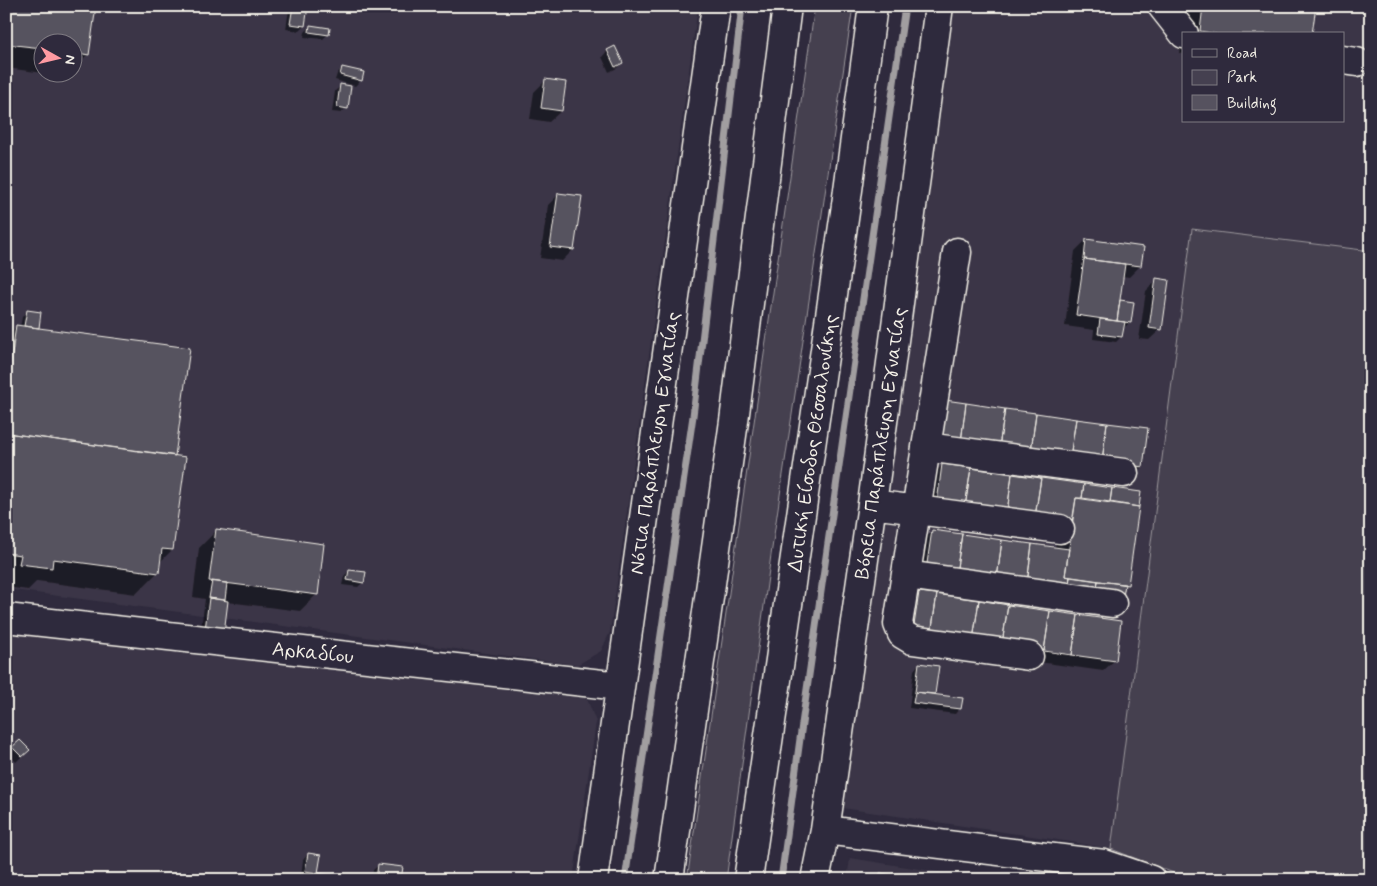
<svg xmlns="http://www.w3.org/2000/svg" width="1377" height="886" font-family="Mynerve,sans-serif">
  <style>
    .built { fill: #3b3647; fill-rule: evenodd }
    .green { fill: #454050; stroke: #9c989c }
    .shadow { fill: #0007 }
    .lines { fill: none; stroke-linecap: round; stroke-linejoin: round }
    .stream { stroke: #a19ea0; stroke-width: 7 }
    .building { fill: #56525f; stroke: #f4f1e8 }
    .minor-casing { stroke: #f4f1e8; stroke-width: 31 }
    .highway-casing { stroke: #f4f1e8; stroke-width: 31 }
    .minor { stroke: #2f2a3d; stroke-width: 28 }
    .highway { stroke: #2f2a3d; stroke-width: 28 }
    .labels { text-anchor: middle; stroke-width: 4; stroke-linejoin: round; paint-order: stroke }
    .street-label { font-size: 20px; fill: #f4f1e8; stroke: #2f2a3d }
  </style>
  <rect width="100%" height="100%" fill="#2f2a3d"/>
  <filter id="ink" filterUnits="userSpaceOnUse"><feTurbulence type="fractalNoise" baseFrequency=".02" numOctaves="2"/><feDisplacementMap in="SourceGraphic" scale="10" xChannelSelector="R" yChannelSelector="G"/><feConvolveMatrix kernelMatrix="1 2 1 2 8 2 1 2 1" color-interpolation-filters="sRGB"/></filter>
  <g filter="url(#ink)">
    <path class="built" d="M6,6h692l-88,626 -9,19 -24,14 -571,-76zM42,42h30v30h-30z
      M950,6h421v245l-179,-22 -81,620 -39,-7 -236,-35zM1183,34h160v87h-160z
      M6,623l554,66 27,10 9,23 -23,158h-567z
      M850,858l139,22h-142z"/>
    <path class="green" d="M815,6h38l-82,549 -45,325h-39z
      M1192,229l179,22v629h-185l-15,-8 -60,-23z"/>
    <path class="shadow" d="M6,6h88l-6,48 -16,16v-28h-30v30h28l-4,4 -60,-8z
      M292,6h15l-3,20 -5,5 -13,-2 3,-20z
      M1185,6h129l-3,28h-128v20l-4,-1z
      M310,27l18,7 -5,5 -19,-2 1,-5z
      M614,48l8,15 -5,5 -8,4 -7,-15 5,-6z
      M342,68l19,12 -6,6 -20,-6 2,-6z
      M546,80l15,31 -12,11 -19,-3 4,-27z
      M341,86l5,22 -5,5 -9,-1 3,-21z
      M559,194l14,56 -11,11 -22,-3 8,-53z
      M1086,240l54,26 -11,11 -7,-1 -4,28 3,-2 9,20 -6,6 -1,-1 -2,10 -5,5 -23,-3 1,-9 -29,-4 10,-75z
      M1157,280l4,49 -12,11 -10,-1 7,-48z
      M27,311l13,2 -3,16 137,128 -2,93 -13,13 -1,9 -22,22 -99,-13 -9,9 -22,-3v-250l11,-11 3,1 2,-10z
      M934,413l208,54 -12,11z
      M942,465l198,28 -13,91 -4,4 -207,-8 5,-38 11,-11 123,17 2,-16 -131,-18 5,-37z
      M216,531l101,63 -17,17 -73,-9 -27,34 5,-37 -12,-2 6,-49z
      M349,571l14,11 -5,5 -16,-2 2,-9z
      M919,593l196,67 -12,11 -201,-28 6,-38z
      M919,664l18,3 -3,29 26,12 -5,6 -46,-6 5,-38z
      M20,741l8,9 -12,12 -8,-9z
      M308,854l11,2 -2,18 41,6h-47l2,-2 -12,-2 2,-16z
      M379,865l21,15h-28l1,-10z"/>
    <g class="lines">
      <path class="stream" d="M625,880l68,-464 49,-410
        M781,880l21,-156 103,-718"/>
    </g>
    <path class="building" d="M6,6h90l-7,49 -17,-3v-10h-30v6l-36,-4z
      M293,6h15l-3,20 -15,-2z
      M1203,6h113l-4,28h-95l-17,-3z
      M310,25l20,3 -1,7 -20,-3z
      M615,46l8,17 -8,4 -8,-17z
      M342,67l22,5 -2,9 -22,-6z
      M545,79l21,3 -4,29 -21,-3z
      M340,84l11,2 -3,23 -11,-2z
      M558,193l24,3 -8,54 -24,-3z
      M1086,239l58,8 -3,19 -57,-7z
      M1084,259l41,5 -8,57 -41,-6z
      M1156,278l13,2 -7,50 -13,-2z
      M1120,300l14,2 -3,21 -14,-2z
      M27,310l14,2 -2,16 -15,-2z
      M1100,319l25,3 -3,15 -24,-3z
      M16,325l174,23 -15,108 -169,-23v-34z
      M945,400l21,3 -5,39 -21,-3z
      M966,403l39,6 -6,38 -38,-5z
      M1005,409l31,4 -5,38 -32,-4z
      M1036,413l40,6 -6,38 -39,-6z
      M1076,419l31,4 -5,38 -32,-4z
      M1107,423l41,5 -5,39 -41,-6z
      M6,433l180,24 -13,93 -11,-1 -3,24 -106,-14 -1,9 -33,-4 2,-9 -15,-2z
      M942,464l29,4 -6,39 -28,-4z
      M971,468l41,6 -5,39 -42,-6z
      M1012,474l29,4 -6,39 -28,-4z
      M1041,478l43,6 -2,14h-6l-4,24 -37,-5z
      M1084,484l28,4 -2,14 -28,-4z
      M1112,488l29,4 -2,15 -29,-5z
      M1076,498l63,9 -11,78 -63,-9z
      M216,529l108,15 -6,51 -109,-14z
      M932,530l30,4 -6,40 -30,-4z
      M962,534l40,6 -5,39 -41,-5z
      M1002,540l30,4 -5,40 -30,-5z
      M1032,544l37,5 -4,27 5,1 -2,12 -41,-5z
      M349,570l17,2 -2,11 -17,-3z
      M1070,577l28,4 -2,12 -28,-4z
      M212,581l15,2 -2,17 -16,-2z
      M1098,581l27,3 -2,13 -27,-4z
      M919,592l18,2 -6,40 -18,-2z
      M937,594l42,6 -6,40 -42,-6z
      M209,598l19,3 -4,32 -19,-3z
      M979,600l29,5 -6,39 -29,-4z
      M1008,605l42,6 -6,40 -42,-7z
      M1050,611l28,4 -6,40 -28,-4z
      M1078,615l43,6 -5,40 -44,-6z
      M919,663l20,3 -4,28 -20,-2z
      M915,692l48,6 -2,11 -48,-6z
      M20,740l10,10 -8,7 -10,-10z
      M308,853l13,2 -3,18 -13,-2z
      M378,864l25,3 -2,13h-25z
      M317,873l38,5v2h-39z
      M880,873l48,7h-49z"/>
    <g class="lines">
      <g class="minor-casing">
        <path id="minor" d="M1162,6l22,28
          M1343,60l14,2
          M957,252l-59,372 4,10 10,6 117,16
          M926,447l198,26
          M872,504l188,25
          M906,575l206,28
          M6,618l614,68
          M825,830l279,34 47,16
          M593,880l123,-874
          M815,880l10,-50 47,-326 67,-498"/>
      </g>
      <g class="highway-casing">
        <path id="highway" d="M669,880l65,-459 53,-415
          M748,880l97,-668 28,-206"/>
      </g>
      <use href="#minor" class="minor"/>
      <use href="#highway" class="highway"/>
    </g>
  </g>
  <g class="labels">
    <g class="street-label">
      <text transform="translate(654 443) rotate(-82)" y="7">Νότια Παράπλευρη Εγνατίας</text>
      <text transform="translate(812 443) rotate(-82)" y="7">Δυτική Είσοδος Θεσσαλονίκης</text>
      <text transform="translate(880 443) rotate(-82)" y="7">Βόρεια Παράπλευρη Εγνατίας</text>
      <text transform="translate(313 652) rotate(6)" y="7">Αρκαδίου</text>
    </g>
  </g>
  <rect width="1377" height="886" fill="none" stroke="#2f2a3d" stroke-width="25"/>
  <rect x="12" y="12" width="1352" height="861" fill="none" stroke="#f4f1e8" stroke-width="2" filter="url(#ink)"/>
  <rect x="1182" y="32" width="162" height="90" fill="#2f2a3d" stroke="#7e7a81"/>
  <rect x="1192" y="49" width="25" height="8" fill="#2f2a3d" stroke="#7e7a81"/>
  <text x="1227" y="58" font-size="15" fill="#f4f1e8">Road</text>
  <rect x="1192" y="70" width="25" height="15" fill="#454050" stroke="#7e7a81"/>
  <text x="1227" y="82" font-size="15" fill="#f4f1e8">Park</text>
  <rect x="1192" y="95" width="25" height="15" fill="#56525f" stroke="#7e7a81"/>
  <text x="1227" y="108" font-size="15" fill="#f4f1e8">Building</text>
  <g transform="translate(58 58) rotate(98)"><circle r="24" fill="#2f2a3d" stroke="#7e7a81"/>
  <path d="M0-4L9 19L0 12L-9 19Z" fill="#ff9aa2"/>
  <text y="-8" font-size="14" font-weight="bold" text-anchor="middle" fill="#f4f1e8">N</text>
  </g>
</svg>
